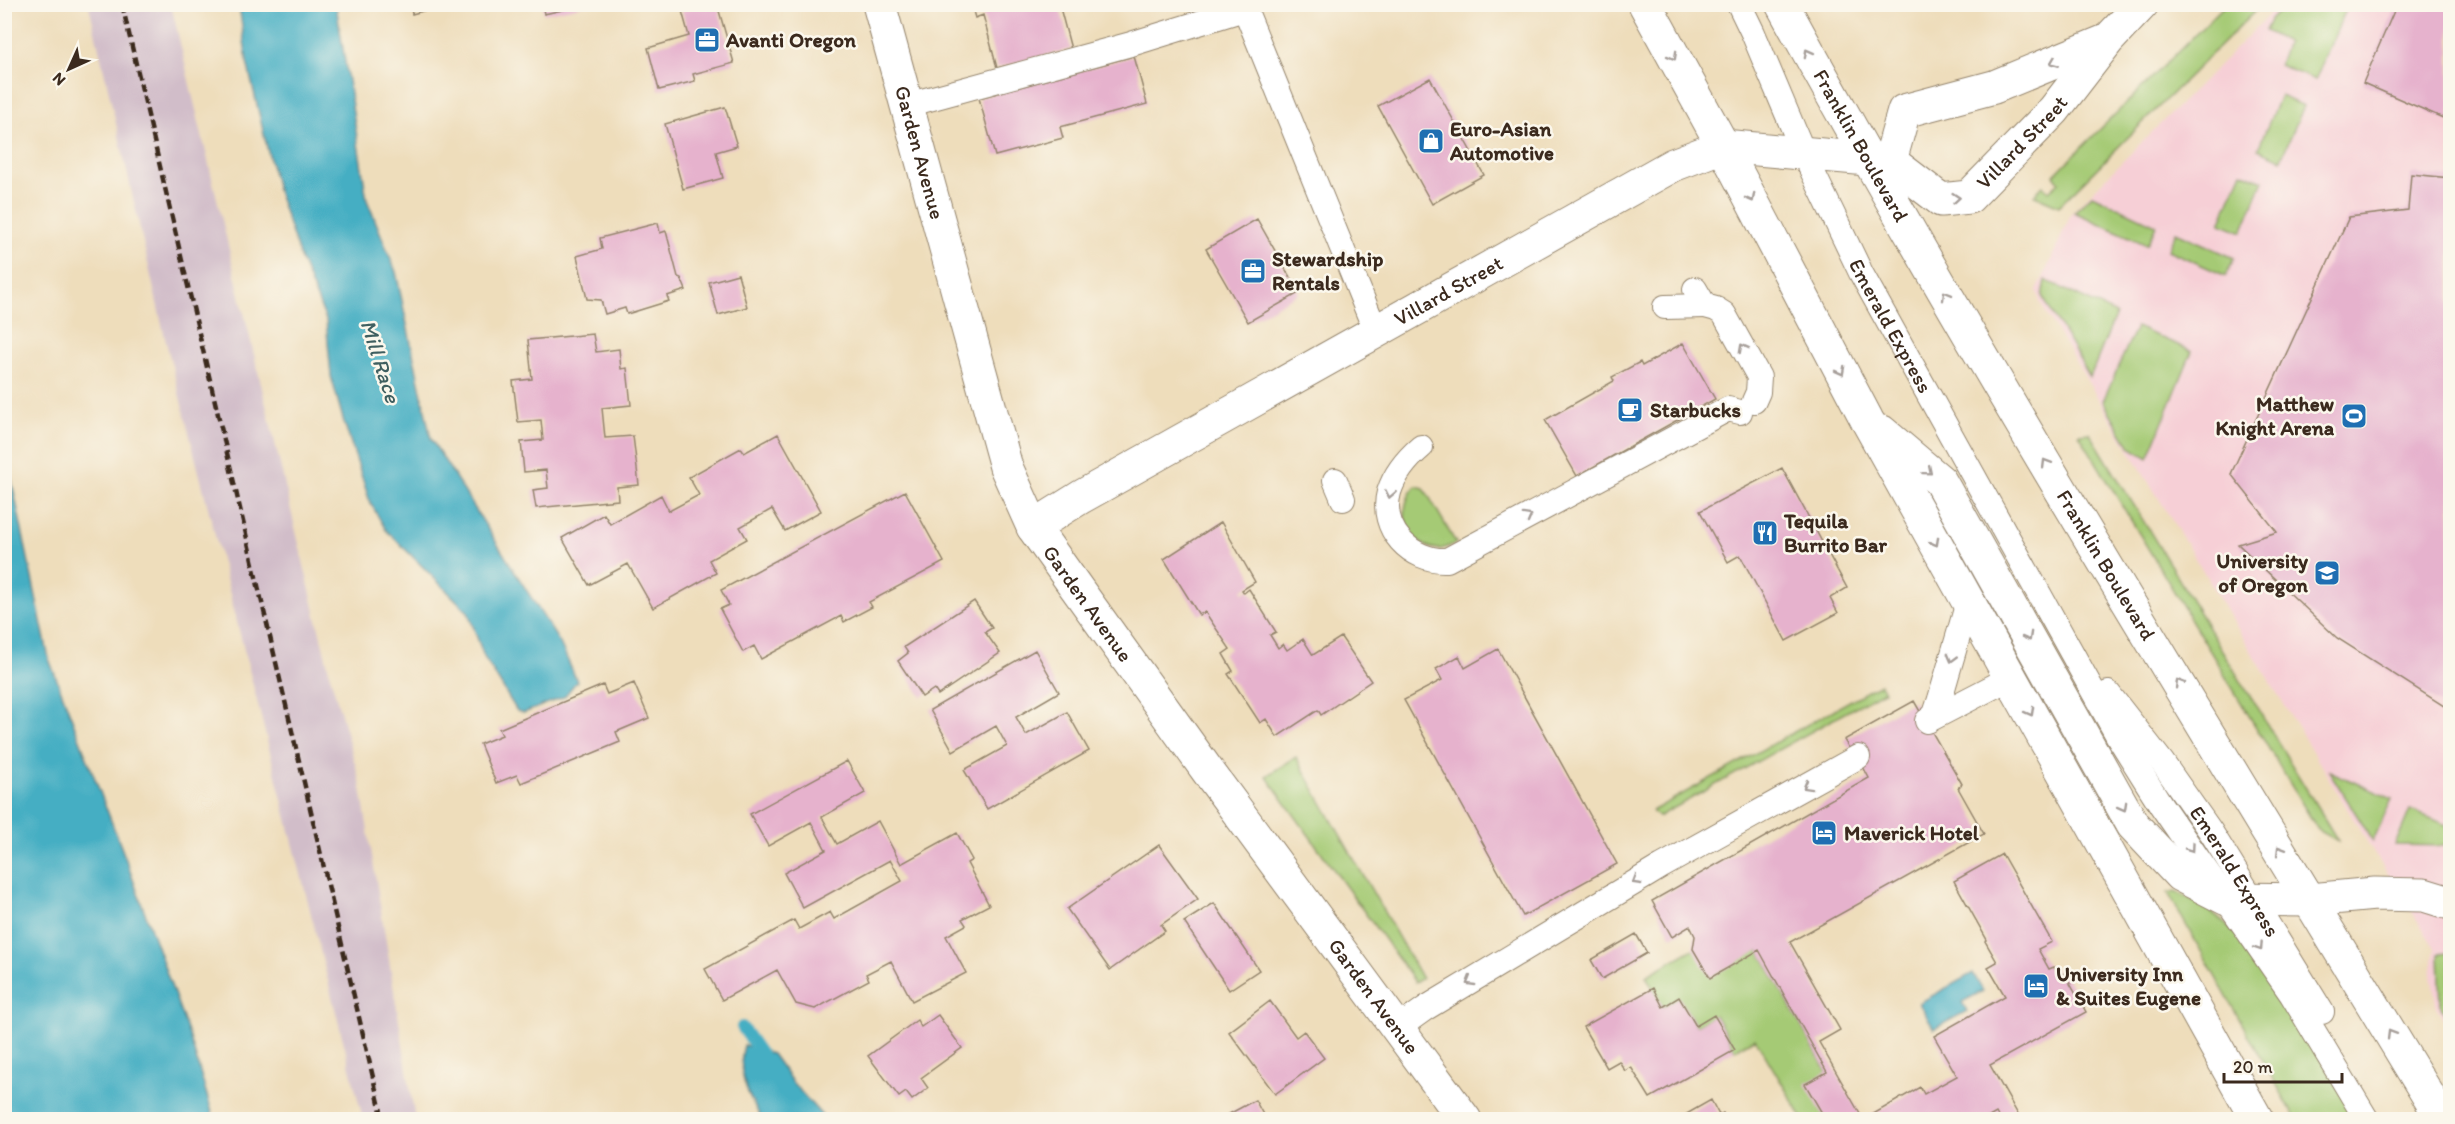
<svg xmlns="http://www.w3.org/2000/svg" width="2455" height="1124" font-family="Itim,sans-serif">
  <style>
    .built { fill: #f6cfd6 }
    .industrial { fill: #d1bdc9 }
    .green { fill: #a5ca74; stroke: #707a49; stroke-width: 1.5 }
    .water { fill: #44aec3; stroke: #406c70; stroke-width: 1.5 }
    .lines { fill: none; stroke-linecap: round; stroke-linejoin: round }
    .stream { stroke: #44aec3; stroke-width: 12 }
    .building { fill: #e6b2cd }
    .service-casing { stroke: #94846c; stroke-width: 26 }
    .minor-casing { stroke: #94846c; stroke-width: 35 }
    .primary-casing { stroke: #94846c; stroke-width: 35 }
    .service { stroke: #fff; stroke-width: 24 }
    .minor { stroke: #fff; stroke-width: 33 }
    .primary { stroke: #fff; stroke-width: 33 }
    .rail { stroke: #3b2a1e; stroke-width: 4.5; stroke-dasharray: 9 4.5; stroke-linecap: butt }
    .oneway { stroke: #a79f9a }
    .labels { text-anchor: middle; stroke-width: 5; stroke-linejoin: round; paint-order: stroke }
    .poi-label { font-size: 21px; font-weight: bold; fill: #3b2a1e; stroke: #fbf7ec; text-anchor: start }
    .street-label { font-size: 21px; fill: #3b2a1e; stroke: #fbf7ec }
    .water-label { font-size: 22px; font-style: italic; fill: #3f5f60; stroke: #fbf7ec }
  </style>
  <rect width="100%" height="100%" fill="#fbf7ec"/>
  <filter id="ink" filterUnits="userSpaceOnUse"><feTurbulence type="fractalNoise" baseFrequency=".0167" numOctaves="2"/><feDisplacementMap in="SourceGraphic" scale="12" xChannelSelector="R" yChannelSelector="G"/><feConvolveMatrix kernelMatrix="1 2 1 2 8 2 1 2 1" color-interpolation-filters="sRGB"/></filter>
  <filter id="wash" filterUnits="userSpaceOnUse"><feTurbulence type="fractalNoise" baseFrequency=".008" numOctaves="4" result="noise"/><feDisplacementMap in="SourceGraphic" scale="24" xChannelSelector="R" yChannelSelector="G"/><feGaussianBlur stdDeviation="1.35" result="paint"/><feColorMatrix in="noise" values="0 0 0 0 0 0 0 0 0 0 0 0 0 0 0 0 0 1.4 0 .05"/><feComposite in="paint" operator="in"/></filter>
  <g filter="url(#wash)">
    <rect width="100%" height="100%" fill="#edb"/>
    <path class="built" d="M2279,5h171v1026l-13,-23 -6,-32 4,-28 -67,-105 -328,-540 -3,-12 35,-79z"/>
    <path class="industrial" d="M89,5h82l160,674 29,103 55,337h-52l-198,-781z"/>
    <path class="green" d="M2225,5h36l-202,201 -25,-11 9,-9 6,5 10,-9 -5,-7z
      M2285,5h63l-33,75 -36,-15 8,-23 -22,-11 5,-11z
      M2280,96l24,10 -23,53 -23,-10z
      M2242,172l21,9 -21,51 -22,-9z
      M2092,195l64,30 -9,20 -73,-33z
      M2176,232l58,26 -8,18 -58,-26z
      M2045,280l71,34 -26,63 -48,-81z
      M2136,327l56,24 -44,107 -18,-11 -27,-46z
      M2090,433l248,408 -20,-11 -239,-396z
      M1416,486l8,2 32,55c-6,3 -13,7 -19,6 -32,-4 -42,-42 -21,-63z
      M1880,684l4,7 -226,126 -6,-6z
      M1296,757l126,222 -7,3 -149,-206z
      M2329,771l63,28 -19,42z
      M2410,810l40,16v20l-55,-1z
      M2175,891c87,39 138,150 184,228h-63l-128,-226z
      M1693,949l66,1 68,122 -1,47h-23l-48,-81 -20,12 -20,-35 -19,11 -17,-28 -16,9 -17,-31z
      M2449,953l1,1v69l-9,-16 -2,-53z"/>
    <path class="water" d="M239,5h97l31,195 29,72 35,167 129,204 17,38 -13,16 -40,16 -7,-2 -33,-54 -16,-45 -82,-82 -16,-28 -27,-83 -12,-43 -5,-56 -25,-60 -24,-70 -30,-128z
      M4,444l45,215 76,198 65,181 24,81h-209z
      M1973,973l10,18 -21,11 5,9 -33,18 -15,-26z
      M744,1045l28,9 21,29 32,36h-63c-14,-23 -26,-46 -18,-74z"/>
    <g class="lines">
      <path class="stream" d="M742,1027l25,36"/>
    </g>
    <g id="blocks">
      <path class="building" d="M410,4h35v1l-33,9z
        M542,4h43v1l-41,9z
        M706,4h11l17,59 -41,11 2,7 -36,9 -11,-42 41,-12 -7,-25z
        M971,4h88l12,45 -74,19 -14,-53 -8,3z
        M2397,4h53v117l-87,-38z
        M1134,56l13,48 -87,23 3,11 -68,18 -16,-58z
        M1430,78l54,97 -52,29 -54,-98z
        M725,107l12,39 -21,6 7,26 -40,11 -18,-65z
        M2411,174l39,4v532l-113,-72 -99,-94 39,-12 -46,-58 118,-257 59,-7z
        M1257,219l42,74 -51,29 -42,-73z
        M658,223l2,10 6,-2 12,46 3,1 5,12 -19,6 2,5 -42,13 -2,-6 -20,6 -4,-14 -14,-1 -10,-43 25,-7 -2,-11z
        M738,274l9,33 -29,8 -9,-33z
        M593,334l3,18 23,-3 2,20 6,-1 4,37 -29,3 3,30 28,-2 6,49 -22,2 1,13 -82,8 -3,-18 15,-2 -2,-18 -22,2 -3,-30 22,-2 -2,-20 -23,2 -5,-41 19,-2 -4,-39z
        M1683,343l32,56 -138,77 -32,-56 69,-39 -2,-4 28,-15 2,4z
        M778,434l43,77 -36,20 -13,-22 -32,18 7,12 -38,21 7,13 -63,35 -25,-44 -39,21 -27,-47 42,-24 6,10 51,-29 8,16 30,-16 -10,-18 52,-29 3,5z
        M1782,468l65,120 -17,10 8,15 -52,28 -46,-86 -12,7 -28,-51z
        M905,491l39,71 -75,40 3,5 -28,15 -3,-6 -80,43 -7,-13 -11,6 -23,-43 9,-4 -8,-15z
        M1221,522l34,60 -13,8 2,3 5,-4 27,43 -6,3 8,13 5,-4 4,6 16,-11 10,16 28,-18 30,44 -50,34 -3,-5 -41,27 -11,-18 -6,4 -32,-49 5,-3 -10,-17 7,-5 -25,-37 -6,3 -35,-56z
        M974,601l18,27 -7,4 15,21 -62,42 -4,-6 -12,8 -24,-36 10,-8 -4,-6z
        M1498,649l119,215 -94,52 -119,-216 38,-20 -6,-11 23,-13 6,12z
        M1035,650l24,42 -43,25 10,18 41,-23 22,39 -102,58 -23,-39 43,-24 -11,-20 -43,25 -23,-41z
        M634,683l15,35 -33,14 4,10 -99,41 -4,-8 -21,8 -16,-39 22,-9 -3,-6 104,-44 4,9z
        M1914,701l48,83 -4,4 26,46 -194,108 50,88 -21,12 41,72 -7,6h-27l-21,-36 22,-12 -68,-122 -49,28 -17,-29 2,-13 -5,-10 -18,11 -20,-36 217,-123 -17,-32 -3,2 -5,-8z
        M847,761l18,32 -43,24 15,27 41,-23 23,43 56,-31 15,27 -5,3 22,42 -27,14 4,6 -20,11 20,37 -54,28 -21,-40 -25,13 3,6 -54,29 -19,-5 -19,-34 -55,30 -17,-31 89,-49 5,9 31,-17 4,7 68,-38 -12,-21 -87,48 -19,-35 42,-23 -15,-28 -43,24 -18,-32z
        M1159,845l39,54 -37,26 4,6 -55,39 -43,-61z
        M2002,854l50,88 -14,7 11,20 5,-2 5,9 5,-3 22,39 -96,53 31,55h-21l-4,-7 -12,7h-121l57,-33 4,7 33,-18 -23,-40 71,-40 -17,-29 9,-5 -12,-21 2,-1 -33,-59z
        M1214,903l45,67 -30,20 -45,-68z
        M1636,934l11,19 -45,26 -11,-19z
        M1653,988l10,19 16,-10 17,29 18,-11 21,35 -85,48 -19,-31 -6,4 -6,-10 -12,7 -24,-41z
        M1270,1001l26,36 8,-6 20,27 -49,36 -46,-62z
        M938,1015l24,33 -41,30 7,10 -16,12 -6,-8 -7,5 -31,-41 49,-36 4,7z
        M1255,1100l11,20h-48z
        M1711,1100l8,15 4,-2 4,7h-51z"/>
    </g>
  </g>
  <g filter="url(#ink)">
    <use href="#blocks" fill-opacity="0" stroke="#94846c" stroke-width="1.5"/>
    <g class="lines">
      <g class="service-casing">
        <g id="service">
          <path d="M1243,4l133,328"/>
          <path id="s1" d="M1739,4l14,29 51,121 57,119 258,465 42,67 131,190 75,125"/>
          <path d="M907,105l224,-61 113,-35"/>
          <path d="M1695,289l10,17 11,3 8,5 35,63 -1,15 -4,9"/>
          <path d="M1665,307l40,-1"/>
          <path d="M1421,447c-14,12 -26,26 -32,45 -10,37 22,70 58,68l281,-151 12,3"/>
          <path d="M1335,480l8,19"/>
          <path id="s2" d="M2108,693l54,69 49,70 111,180"/>
          <path d="M1929,720l6,-6 5,-15 28,-97"/>
          <path d="M1927,721l83,-43"/>
          <path d="M1398,1028l28,-20 236,-142 196,-109"/>
        </g>
      </g>
      <g class="minor-casing">
        <g id="minor">
          <path id="s3" d="M879,4l127,463 27,60 42,59 132,184 258,350"/>
          <path d="M1890,161l14,-50 90,-24 112,-46"/>
          <path id="s4" d="M1033,527l48,-30 592,-332 50,-19 167,15 51,39 28,-3 85,-87 54,-70 34,-36"/>
          <path d="M2310,900l65,-6 49,1 26,8"/>
        </g>
      </g>
      <g class="primary-casing">
        <g id="primary">
          <path d="M1645,4l78,142 144,274 390,700"/>
          <path id="s5" d="M1782,4c207,379 437,746 661,1116"/>
          <path d="M1882,432l58,49 193,344 47,50 47,24 83,1"/>
        </g>
      </g>
      <use href="#service" class="service"/>
      <use href="#minor" class="minor"/>
      <use href="#primary" class="primary"/>
      <path class="rail" d="M122,4l261,1116"/>
    </g>
    <defs><path id="oneway-chevron" d="M-2-3.5L2.5 0L-2 3.5" fill="none" stroke-width="1.6" stroke-linecap="round" stroke-linejoin="round" transform="scale(1.5)"/></defs>
    <g class="oneway">
      <use href="#oneway-chevron" transform="translate(1808 53) rotate(-119)"/>
      <use href="#oneway-chevron" transform="translate(1673 56) rotate(61)"/>
      <use href="#oneway-chevron" transform="translate(2054 62) rotate(158)"/>
      <use href="#oneway-chevron" transform="translate(1751 198) rotate(62)"/>
      <use href="#oneway-chevron" transform="translate(1956 198) rotate(-5)"/>
      <use href="#oneway-chevron" transform="translate(1946 295) rotate(-120)"/>
      <use href="#oneway-chevron" transform="translate(1743 348) rotate(-118)"/>
      <use href="#oneway-chevron" transform="translate(1841 371) rotate(62)"/>
      <use href="#oneway-chevron" transform="translate(2046 463) rotate(-121)"/>
      <use href="#oneway-chevron" transform="translate(1928 471) rotate(40)"/>
      <use href="#oneway-chevron" transform="translate(1390 494) rotate(101)"/>
      <use href="#oneway-chevron" transform="translate(1528 517) rotate(-29)"/>
      <use href="#oneway-chevron" transform="translate(1935 542) rotate(61)"/>
      <use href="#oneway-chevron" transform="translate(2028 637) rotate(61)"/>
      <use href="#oneway-chevron" transform="translate(1952 658) rotate(105)"/>
      <use href="#oneway-chevron" transform="translate(2179 683) rotate(-121)"/>
      <use href="#oneway-chevron" transform="translate(2030 712) rotate(61)"/>
      <use href="#oneway-chevron" transform="translate(1807 786) rotate(151)"/>
      <use href="#oneway-chevron" transform="translate(2123 807) rotate(61)"/>
      <use href="#oneway-chevron" transform="translate(2191 848) rotate(55)"/>
      <use href="#oneway-chevron" transform="translate(2280 850) rotate(-121)"/>
      <use href="#oneway-chevron" transform="translate(1636 881) rotate(149)"/>
      <use href="#oneway-chevron" transform="translate(2259 947) rotate(56)"/>
      <use href="#oneway-chevron" transform="translate(1470 982) rotate(149)"/>
      <use href="#oneway-chevron" transform="translate(2391 1034) rotate(-121)"/>
    </g>
  </g>
  <defs>
    <g id="office-square" transform="scale(1.35)"><rect x="-9" y="-9" width="18" height="18" rx="4" fill="#1f6fb2" stroke="#fbf7ec"/><path d="M-6-3h4V-5.5h4V-3h4V5H-6ZM-1-4.5V-3h2v-1.5ZM-6 0V1H6V0Z" fill="#fff"/></g>
    <g id="shop-square" transform="scale(1.35)"><rect x="-9" y="-9" width="18" height="18" rx="4" fill="#1f6fb2" stroke="#fbf7ec"/><path d="M-5-2.5h2.3a2.7 3.5 0 0 1 5.4 0H5L5.5 6h-11ZM-1.5-2.5h3a1.5 2.3 0 0 0-3 0Z" fill="#fff"/></g>
    <g id="cafe-square" transform="scale(1.35)"><rect x="-9" y="-9" width="18" height="18" rx="4" fill="#1f6fb2" stroke="#fbf7ec"/><path d="M-5.5-4.5H6V0H3Q3 3.5 0 3.5H-2.5Q-5.5 3.5-5.5 0ZM3-3.2v2h1.7v-2ZM-6 4.5H4V6H-6Z" fill="#fff"/></g>
    <g id="stadium-square" transform="scale(1.35)"><rect x="-9" y="-9" width="18" height="18" rx="4" fill="#1f6fb2" stroke="#fbf7ec"/><path d="M0-5a6.5 5 0 1 0 0 10a6.5 5 0 1 0 0-10ZM-3.5-1.8h7v3.6h-7Z" fill="#fff"/></g>
    <g id="restaurant-square" transform="scale(1.35)"><rect x="-9" y="-9" width="18" height="18" rx="4" fill="#1f6fb2" stroke="#fbf7ec"/><path d="M-5-6h1v4h1v-4h1v4h1v-4h1v5L-1.5 .5V6h-2V.5L-5-1ZM5-6V6H3V1.5H1.5Q1.5-4 5-6Z" fill="#fff"/></g>
    <g id="university-square" transform="scale(1.35)"><rect x="-9" y="-9" width="18" height="18" rx="4" fill="#1f6fb2" stroke="#fbf7ec"/><path d="M0-5L7-2L0 1L-7-2ZM-4 1L0 2.5L4 1V4Q0 6-4 4Z" fill="#fff"/></g>
    <g id="hotel-square" transform="scale(1.35)"><rect x="-9" y="-9" width="18" height="18" rx="4" fill="#1f6fb2" stroke="#fbf7ec"/><path d="M-6-4.5h1.5V1H6V5H4.5V3h-9V5H-6ZM-4 0a1.8 1.8 0 1 1 3.6 0ZM.5 0V-2.5h3Q6-2.5 6 0Z" fill="#fff"/></g>
  </defs>
  <g fill-rule="evenodd">
    <use href="#office-square" x="707" y="40"/>
    <use href="#shop-square" x="1431" y="141"/>
    <use href="#office-square" x="1253" y="271"/>
    <use href="#cafe-square" x="1630" y="410"/>
    <use href="#stadium-square" x="2354" y="416"/>
    <use href="#restaurant-square" x="1765" y="533"/>
    <use href="#university-square" x="2327" y="573"/>
    <use href="#hotel-square" x="1824" y="833"/>
    <use href="#hotel-square" x="2036" y="986"/>
  </g>
  <g class="labels">
    <g class="poi-label">
      <text x="726" y="47">Avanti Oregon</text>
      <text x="1450" y="136">Euro-Asian<tspan x="1450" dy="24">Automotive</tspan></text>
      <text x="1272" y="266">Stewardship<tspan x="1272" dy="24">Rentals</tspan></text>
      <text x="2334" y="411" text-anchor="end">Matthew<tspan x="2334" dy="24">Knight Arena</tspan></text>
      <text x="1650" y="417">Starbucks</text>
      <text x="1784" y="528">Tequila<tspan x="1784" dy="24">Burrito Bar</tspan></text>
      <text x="2308" y="568" text-anchor="end">University<tspan x="2308" dy="24">of Oregon</tspan></text>
      <text x="1844" y="840">Maverick Hotel</text>
      <text x="2056" y="981">University Inn<tspan x="2056" dy="24">&amp; Suites Eugene</tspan></text>
    </g>
    <g class="street-label">
      <text dy="7" stroke="none"><textPath href="#s4" startOffset="1125">Villard Street</textPath></text>
      <text dy="7" stroke="none"><textPath href="#s5" startOffset="162">Franklin Boulevard</textPath></text>
      <text dy="7" stroke="none"><textPath href="#s3" startOffset="154">Garden Avenue</textPath></text>
      <text dy="7" stroke="none"><textPath href="#s4" startOffset="478">Villard Street</textPath></text>
      <text dy="7" stroke="none"><textPath href="#s1" startOffset="356">Emerald Express</textPath></text>
      <text dy="7" stroke="none"><textPath href="#s5" startOffset="648">Franklin Boulevard</textPath></text>
      <text dy="7" stroke="none"><textPath href="#s3" startOffset="640">Garden Avenue</textPath></text>
      <text dy="7" stroke="none"><textPath href="#s2" startOffset="219">Emerald Express</textPath></text>
      <text dy="7" stroke="none"><textPath href="#s3" startOffset="1126">Garden Avenue</textPath></text>
    </g>
    <g class="water-label">
      <text transform="translate(381 361) rotate(72)" y="8">Mill Race</text>
    </g>
  </g>
  <rect width="2455" height="1124" fill="none" stroke="#fbf7ec" stroke-width="24"/>
  <g transform="translate(69 69) rotate(225)" stroke="#fbf7ec" stroke-width="4.5" paint-order="stroke">
  <path d="M0-4.5L10 22L0 15L-10 22Z" fill="#3b2a1e"/>
  <text y="-9" font-size="16" font-weight="bold" text-anchor="middle" fill="#3b2a1e">N</text>
  </g>
  <path d="M2224 1073v9h118v-9" fill="none" stroke="#3b2a1e" stroke-width="3"/>
  <text x="2233" y="1073" font-size="18" fill="#3b2a1e" stroke="#fbf7ec" stroke-width="4.5" paint-order="stroke">20 m</text>
</svg>
